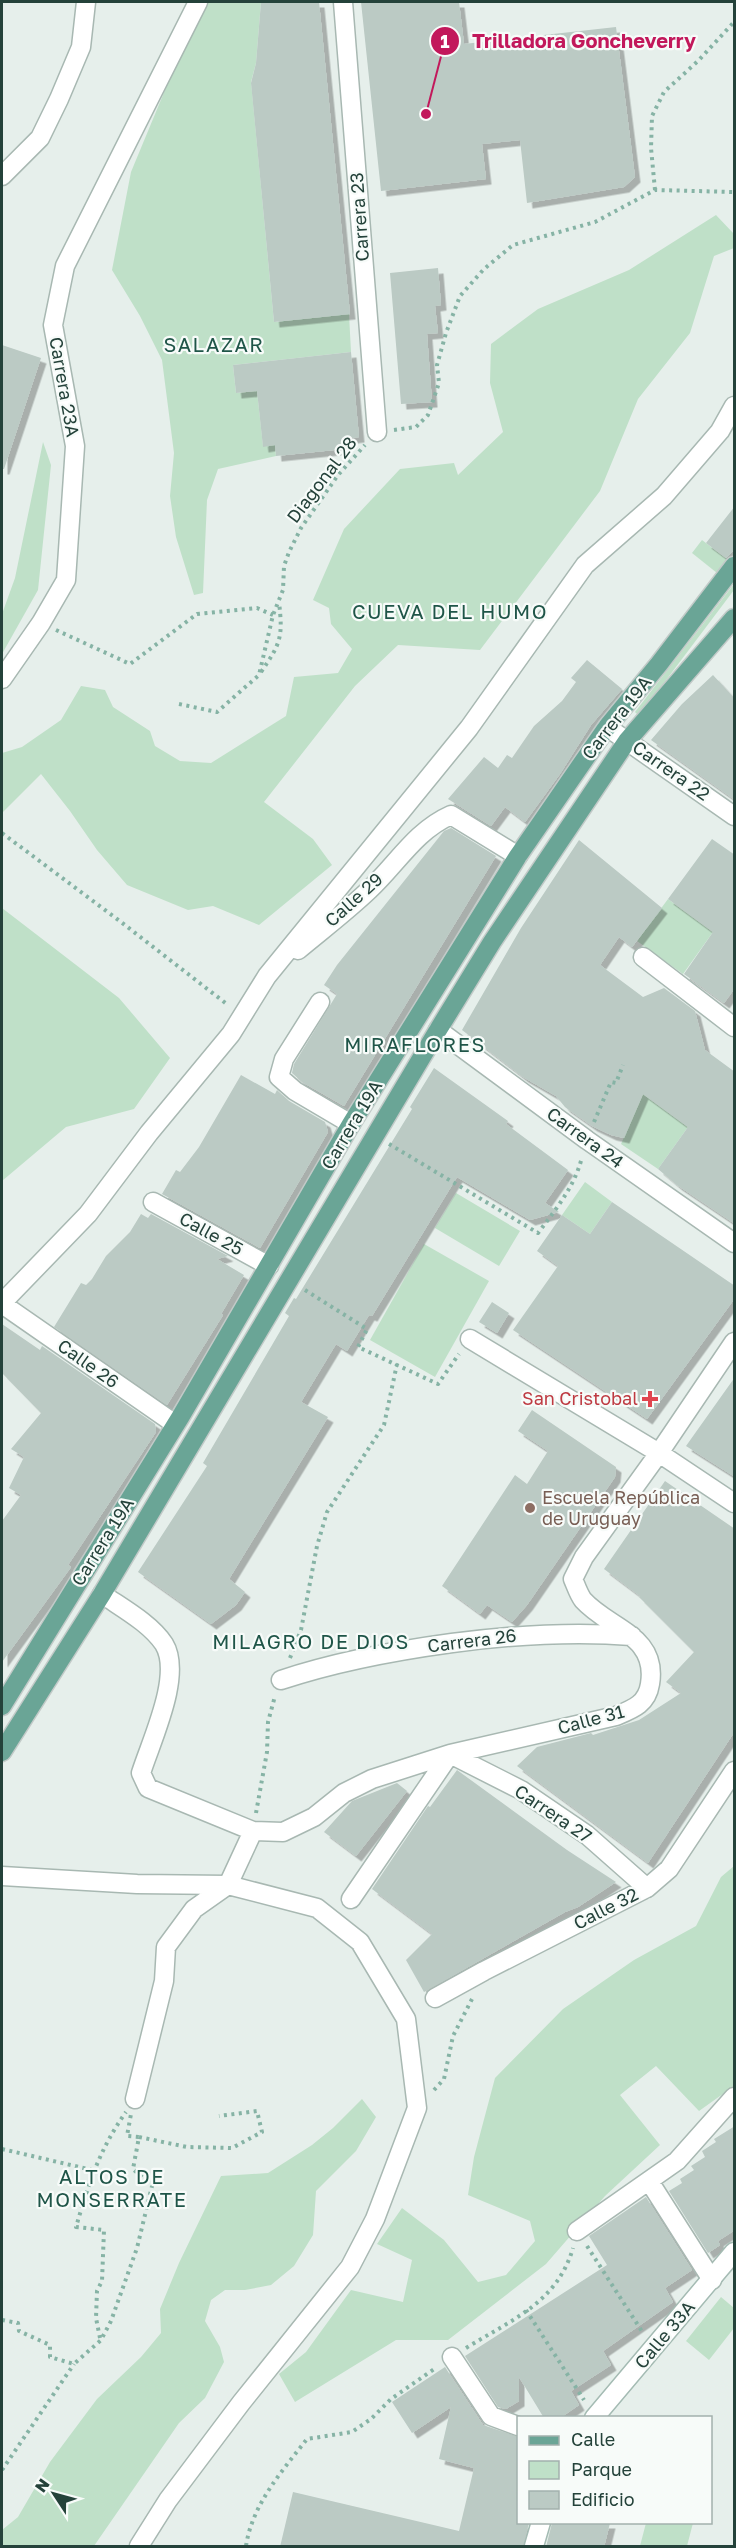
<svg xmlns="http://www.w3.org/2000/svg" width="736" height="2548" font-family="'Golos Text',sans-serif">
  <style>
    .green { fill: #bfe0c8 }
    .building { fill: #bbcac4; filter: url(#shadow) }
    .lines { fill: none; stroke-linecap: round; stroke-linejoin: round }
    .street-casing { stroke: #a8b8b2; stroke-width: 21 }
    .secondary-casing { stroke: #a4bbb3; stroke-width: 21 }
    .primary-casing { stroke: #c2cac8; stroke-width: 21 }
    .path { stroke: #86b3a5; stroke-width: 4; stroke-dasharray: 3 4.5; stroke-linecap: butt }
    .street { stroke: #fff; stroke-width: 18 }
    .secondary { stroke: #fff; stroke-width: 18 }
    .primary { stroke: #6aa596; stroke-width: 18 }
    .health-dot { fill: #e0444e; stroke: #f7fbf9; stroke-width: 2 }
    .education-dot { fill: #8d6e63; stroke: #f7fbf9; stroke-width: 2 }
    .labels { text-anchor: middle; stroke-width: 4.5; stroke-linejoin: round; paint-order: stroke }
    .street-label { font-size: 18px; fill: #24423a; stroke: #f7fbf9 }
    .health-label { font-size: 18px; fill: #be3a42; stroke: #f7fbf9; text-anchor: end }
    .education-label { font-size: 18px; fill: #785e54; stroke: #f7fbf9; text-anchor: start }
    .neighbourhood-label { font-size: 20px; letter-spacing: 1.5px; fill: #1f5548; stroke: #f7fbf9 }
    .leader { fill: none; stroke: #c2185b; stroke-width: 2 }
    .callout-dot { fill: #c2185b; stroke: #f7fbf9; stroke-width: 2 }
    .mark-label { font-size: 18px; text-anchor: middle; font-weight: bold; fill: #fff }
    .callout-label { font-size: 20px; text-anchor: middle; font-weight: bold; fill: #c2185b; stroke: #f7fbf9; stroke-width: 4.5; stroke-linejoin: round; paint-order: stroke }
  </style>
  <defs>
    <filter id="shadow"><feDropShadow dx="5.5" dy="5.5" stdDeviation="0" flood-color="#0004"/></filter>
  </defs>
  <rect width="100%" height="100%" fill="#e6efeb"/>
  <path class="green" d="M208,2h53l-5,61 -5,19 23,240 75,-8 2,38 -118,13 3,28 21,-2 6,55 12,-1 1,11 -58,13 -11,31 -4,93 -9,2 -18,-58 -6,-41 4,-43 -12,-93 -22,-44 -28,-46 19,-98 44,-106z
    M716,215l18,19v14l-20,8 -24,77 -52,66 -38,92 -120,159 -82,-5 -43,41 -91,116 49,37 19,26 -73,60 -46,-19 -25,4 -61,-25 -30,-35 -27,-39 -29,-37 -39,39v-60l20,-6 39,-27 20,-34 24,4 8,17 37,24 5,15 25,15 31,2 75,-47 8,-39 44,-4 14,-24 -21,-25 -2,-16 -16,-8 31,-71 56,-60 54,-6 4,12 45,-43 -13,-49 1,-39 47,-35 91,-39z
    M43,442l8,23 -13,125 -36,64v-40l13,-36z
    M702,540l25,19 -10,14 -25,-20z
    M734,584v6l-95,126 -4,-4z
    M668,899l45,33 -30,42 -46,-33z
    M2,908l117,90 51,60 -36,51 -68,18 -64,54z
    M643,1094l45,33 -30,42 -37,-25z
    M585,1182l27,20 -22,32 -28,-19z
    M456,1193l64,38 -21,35 -64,-38z
    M424,1244l65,37 -54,96 -65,-37z
    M734,1866v220l-35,25 -43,-45 -36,29 40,50 -55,51 -59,68 -98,76h-52l-101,62 -16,-28 27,-22 45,-62 52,12 9,-42 -35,-16 25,-36 42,32 34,42 28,-7 29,-34 -5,-20 -62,-26 6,-38 21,-79 68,-69 71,-49 62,-34 25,-49z
    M362,2099l14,18 -20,34 -40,40 -3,44 -19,31 -23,19 -26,5h-20l-14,10 -6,21 15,26 4,15 -19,36 -26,25 -85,123h-92v-16l16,-13 32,-55 47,-63 44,-42 20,-24 -1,-24 19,-46 42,-87 47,-3 44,-28 21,-17z
    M721,2297l13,11v20l-25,32 -23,-19z
    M646,2523h47l-6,23h-47z"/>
  <path class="building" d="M261,2h58l31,312 -76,8 -23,-239 5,-20z
    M361,2h98l5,42 152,-17 19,150 -11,10 -97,16 -7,-63 -38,4 4,35 -105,12z
    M438,268l3,37 -6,1 3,27 -11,1 5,68 -31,2 -11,-131z
    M2,345l39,13 -37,111h-2z
    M351,352l8,85 -15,2v10l-68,7 -1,-11 -12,2 -6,-56 -21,2 -3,-28z
    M735,506v43l-9,9 -20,-15z
    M587,660l35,29 -31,36 -31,49 -35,48 -20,-15 -14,19 -43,-27 36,-42 14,11 9,-13 5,3 22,-32 28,-25 14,-19 -5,-4z
    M713,675l22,24v101l-84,-60 31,-36z
    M451,828l45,28 -152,250 -42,-24 -10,-9 2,-9 43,-70 -13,-9 13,-20 107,-134z
    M712,839l23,16v133l-11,15 -40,-29 29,-42 -45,-33z
    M579,840l83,68 -30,39 -13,-10 -19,28 43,32 21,-9 31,23 10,39 30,22v152l-58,-39 -19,-16 30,-42 -45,-33 -19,44 -13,-3 -19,-9 -27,-19 -9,-11 -33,-19 -61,-47 59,-102z
    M434,1068l74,53 -2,3 62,46 -23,33 14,9 -29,8 -73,-43 -85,139 -3,-1 -22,36 -11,-7 -35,58 27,15 -99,162 16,13 -9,13 -25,19 -73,-52 69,-106 -4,-3 86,-147 -4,-3 9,-15 2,1 116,-190 -2,-2z
    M241,1075l34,19 2,-4 12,11 36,21 3,10 -68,116 -98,-54 14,-24 4,2 19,-25z
    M612,1202l123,84v12l-88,121 -134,-89 45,-64 -21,-15 25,-36 28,19z
    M141,1214l7,4 3,-4 77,42 -11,3 27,16 -23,39 2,1 -56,90 -113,-78 27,-44 5,2 6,-6 14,-23 24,-24z
    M492,1302l17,11 -12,20 -18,-11z
    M2,1324l38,26 2,-4 113,78 1,8 -88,133 3,2 -69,95v-141l19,-26 -12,-7 15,-31 -13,-8 30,-36 -39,-40z
    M735,1377v100l-49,-31z
    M532,1410l84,57 -1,10 -88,128 -15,17 -25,-17 -7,9 -38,-28 73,-111 12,9 21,-33 -30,-20z
    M665,1481l70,48v202l-87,132 -131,-97 20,-19 54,-14 2,2 46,-15 42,-27 -15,-11 28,-30 -55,-55 1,-1 -36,-27z
    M457,1770l110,80 49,32 -38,25 -13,5 -141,80 -18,-32 26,-26 -60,-45 56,-83 2,1z
    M397,1783l10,8 -51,65 -32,-24 28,-31z
    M735,2126v104l-17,11 2,4 -12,8 -39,-62 13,-8 -2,-4 14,-9 -3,-4 14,-9 -3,-6 14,-9 -2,-3z
    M646,2197l46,73 -27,18 8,14 -70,49 8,14 -40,26 8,14 -19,13h-16l-25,-41v24l-13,8 -8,-2 -33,-51 142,-91 -18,-29z
    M445,2367l38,58 36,12v86h10l-6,24h-243l13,-55 166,39 15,-63 -35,-9 12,-52 -39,26 -20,-31z
    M552,2523h58l-6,24h-58z"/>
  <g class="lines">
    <g class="street-casing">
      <path id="street" d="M343,2l34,430
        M2,176l38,-38 19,-39 22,-52 5,-45
        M2,679l39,-56 25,-43 9,-134 -22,-121 12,-59 133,-264
        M607,727l127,89
        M298,950c24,-20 49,-39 71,-60 28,-26 46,-59 82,-75l67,41
        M643,957l91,70
        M320,1002l-36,57 -5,18 16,14 56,33
        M438,1030l149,110 147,103
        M153,1202l116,64
        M2,1303l86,-89 61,-81 82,-99 36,-58 202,-248 116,-163 79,-69 56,-65 14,-25
        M2,1304l173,120
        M470,1339l189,114 75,50
        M102,1594c20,14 48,29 62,50 19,31 -13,97 -23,129l7,15 105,43 30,1 31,-15 30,-24 28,-14 78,-25 166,-38c17,-7 31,-12 34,-32 8,-49 -41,-55 -67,-84 -4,-5 -7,-14 -10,-21l11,-22 75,-104 75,-111
        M281,1680c57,-19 112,-29 171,-37 61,-8 119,-12 180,-7
        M450,1754l71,36 66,45 60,53
        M2,1876l135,8 91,1 89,23 43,34 46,77 11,89 -42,111 -25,48 -109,136 -73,97 -29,46
        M351,1899l99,-145
        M435,1998l49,-27 163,-83 22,-19 65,-98
        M135,2099l29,-118 2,-34 28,-38 34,-24 25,-54
        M649,2181l63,99
        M577,2231l100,-70 57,-64
        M452,2357l39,59 27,10"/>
    </g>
    <g class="secondary-casing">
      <path id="secondary" d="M594,2418l140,-166
        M534,2546l7,-24"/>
    </g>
    <g class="primary-casing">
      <path id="primary" d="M2,1706l179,-290 170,-292 167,-268 89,-129 52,-63 75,-98
        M2,1752l100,-158 336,-564 54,-88 135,-201 107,-123"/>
    </g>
    <path class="path" d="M655,190l-4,-42 1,-32 12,-24 34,-31 36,-39
      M394,430l22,-3 12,-12 11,-32 -2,-18 9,-32 14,-37 24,-27 29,-24 82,-23 60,-32 79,2
      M56,630l74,34 67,-50 60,-6 16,7
      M261,672c20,-29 22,-35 18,-70
      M179,704l38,8 42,-37 14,-60 10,-25 1,-24 5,-14 12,-24 37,-53 27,-30
      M2,833l119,89 107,83
      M594,1122l17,-40 5,1 7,-18
      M389,1144l149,89c18,-24 37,-47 44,-76
      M305,1290l62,39 -9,18 80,37 21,-30
      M290,1658l11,-28 16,-84 10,-34 57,-87 13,-61
      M256,1813l11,-61 1,-30 7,-26
      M434,2090l10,-11 9,-43 19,-37
      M139,2137l48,10 45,1 30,-16 -5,-21 -38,5
      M2,2149l90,21
      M587,2246l56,87
      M526,2310l58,90
      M2,2320l16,3 1,8 31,14v12l24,7 27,-24 10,-19 26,-73 15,-62 -19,-17 6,-32 -12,-1 4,-22
      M100,2338l-4,-20 1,-27 5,-10 2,-51 -28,-3c13,-44 23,-77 50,-115
      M466,2348c45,-28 91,-45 107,-100
      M2,2470l72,-106
      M246,2546c6,-41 36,-75 61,-107l45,-7 19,-13 20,-20 46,-32"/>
    <use href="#street" class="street"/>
    <use href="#secondary" class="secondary"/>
    <use href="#primary" class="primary"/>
  </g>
  <path class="health-dot" d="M647 1390h6v6h6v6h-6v6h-6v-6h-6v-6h6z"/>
  <circle class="education-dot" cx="530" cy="1508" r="6"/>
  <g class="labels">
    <g class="street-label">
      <text transform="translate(360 217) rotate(-94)" y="6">Carrera 23</text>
      <text transform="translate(64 387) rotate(80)" y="6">Carrera 23A</text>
      <text transform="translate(322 480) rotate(-53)" y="6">Diagonal 28</text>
      <text transform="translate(617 718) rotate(-52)" y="6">Carrera 19A</text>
      <text transform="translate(671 771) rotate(35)" y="6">Carrera 22</text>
      <text transform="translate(354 900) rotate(-42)" y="6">Calle 29</text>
      <text transform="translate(352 1125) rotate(-59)" y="6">Carrera 19A</text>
      <text transform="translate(585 1138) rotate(36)" y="6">Carrera 24</text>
      <text transform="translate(211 1234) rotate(29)" y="6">Calle 25</text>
      <text transform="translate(88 1364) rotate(35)" y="6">Calle 26</text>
      <text transform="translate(103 1542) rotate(-58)" y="6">Carrera 19A</text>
      <text transform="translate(472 1641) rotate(-7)" y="6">Carrera 26</text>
      <text transform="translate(591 1720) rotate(-15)" y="6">Calle 31</text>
      <text transform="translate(553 1814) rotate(34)" y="6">Carrera 27</text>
      <text transform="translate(606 1909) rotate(-27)" y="6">Calle 32</text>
      <text transform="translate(665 2335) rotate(-50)" y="6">Calle 33A</text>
    </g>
    <g class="health-label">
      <text x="638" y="1405">San Cristobal</text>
    </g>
    <g class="education-label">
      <text x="542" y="1504">Escuela República<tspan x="542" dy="21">de Uruguay</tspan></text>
    </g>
    <g class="neighbourhood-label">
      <text x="214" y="352">SALAZAR</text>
      <text x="450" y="619">CUEVA DEL HUMO</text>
      <text x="415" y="1052">MIRAFLORES</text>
      <text x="311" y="1649">MILAGRO DE DIOS</text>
      <text x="112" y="2184">ALTOS DE<tspan x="112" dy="23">MONSERRATE</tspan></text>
    </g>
  </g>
  <path class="leader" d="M426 114L445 41"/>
  <g class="callout-dot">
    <circle cx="426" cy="114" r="6"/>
    <circle cx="445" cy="41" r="15"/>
  </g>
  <g class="mark-label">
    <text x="445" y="48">1</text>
  </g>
  <g class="callout-label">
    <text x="584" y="48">Trilladora Goncheverry</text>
  </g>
  <rect width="736" height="2548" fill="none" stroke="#24423a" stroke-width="6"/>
  <rect x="517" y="2416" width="195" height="108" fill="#f7fbf9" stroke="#a3b1ad" stroke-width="1.5"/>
  <rect x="529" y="2436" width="30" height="9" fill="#6aa596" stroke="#a3b1ad" stroke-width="1.5"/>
  <text x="571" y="2446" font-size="18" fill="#24423a">Calle</text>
  <rect x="529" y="2461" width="30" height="18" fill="#bfe0c8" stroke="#a3b1ad" stroke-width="1.5"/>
  <text x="571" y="2476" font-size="18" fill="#24423a">Parque</text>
  <rect x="529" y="2491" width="30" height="18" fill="#bbcac4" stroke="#a3b1ad" stroke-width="1.5"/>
  <text x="571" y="2506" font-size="18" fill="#24423a">Edificio</text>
  <g transform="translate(54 2494) rotate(306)" stroke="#f7fbf9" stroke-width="4.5" paint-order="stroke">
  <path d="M0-4.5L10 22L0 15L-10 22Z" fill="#24423a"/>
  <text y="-9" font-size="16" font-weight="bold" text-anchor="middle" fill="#24423a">N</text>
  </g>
</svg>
